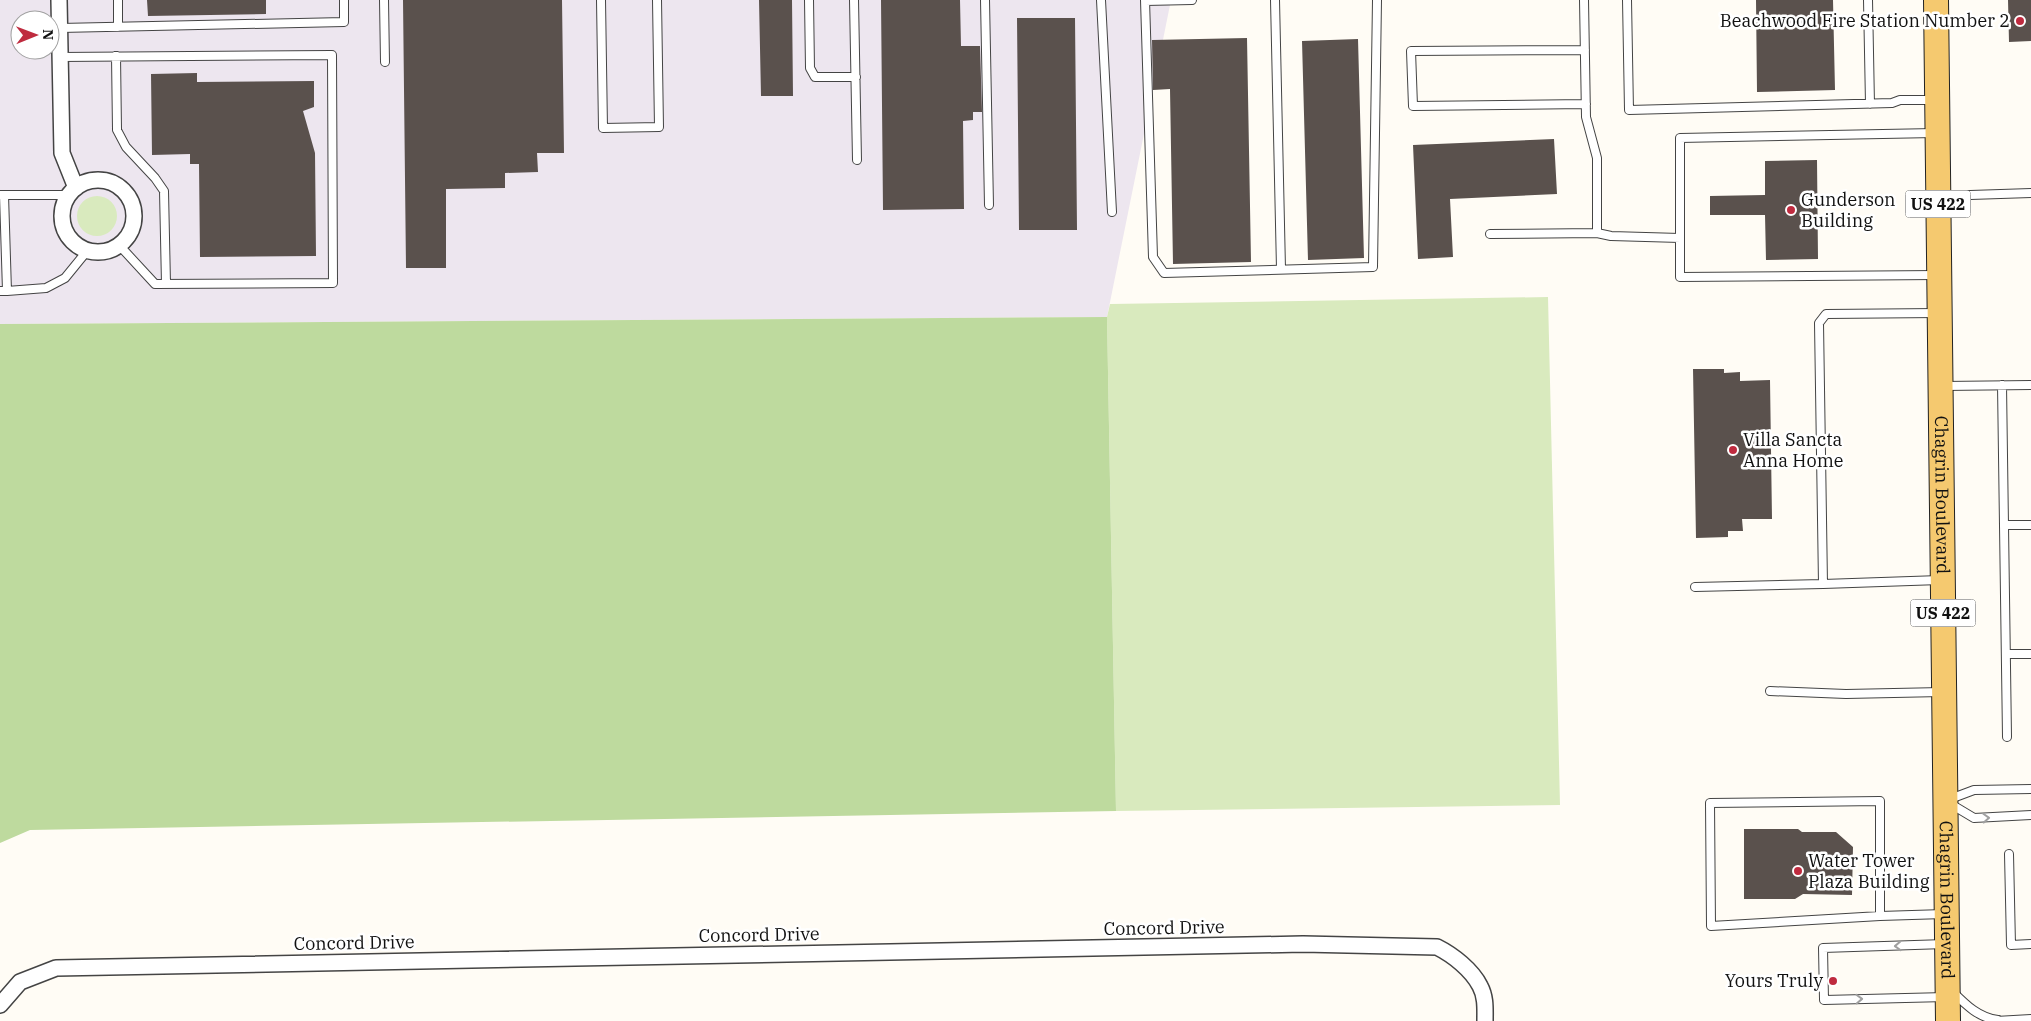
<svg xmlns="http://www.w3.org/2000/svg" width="2031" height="1021" font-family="'IBM Plex Serif',serif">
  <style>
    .industrial { fill: #ede6ef; fill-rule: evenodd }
    .green { fill: #d9eabe }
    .forest { fill: #beda9e }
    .building { fill: #5a514d }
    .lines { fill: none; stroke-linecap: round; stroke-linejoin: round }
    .lane-casing { stroke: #444; stroke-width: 10 }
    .street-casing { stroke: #444; stroke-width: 18 }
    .primary-casing { stroke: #222; stroke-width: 26 }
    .lane { stroke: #fff; stroke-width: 8 }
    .street { stroke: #fff; stroke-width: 15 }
    .primary { stroke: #f5c96f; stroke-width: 24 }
    .oneway { stroke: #a0a0a0 }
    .poi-dot { fill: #bf2b3f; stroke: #fff; stroke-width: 2 }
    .labels { text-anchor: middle; stroke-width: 5; stroke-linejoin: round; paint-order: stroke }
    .shield { fill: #fff; stroke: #585858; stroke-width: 1 }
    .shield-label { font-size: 16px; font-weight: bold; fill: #111 }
    .poi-label { font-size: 18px; fill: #111; stroke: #fff; text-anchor: start }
    .street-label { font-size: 18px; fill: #111; stroke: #fff }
  </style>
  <rect width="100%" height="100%" fill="#fffcf5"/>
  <path class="industrial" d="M0,0h1171l-64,317 -1107,7zM20,20h30v30h-30z"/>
  <path class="green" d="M77 216a20 20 0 1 1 40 0a20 20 0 1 1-40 0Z
    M1548,297l12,508 -444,6 -9,-494 3,-13z"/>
  <path class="forest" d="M1107,317l9,494 -1086,19 -30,13v-519z"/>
  <path class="building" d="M147,0h119v14l-118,2z
    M403,0h159l2,153h-27l1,19 -33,1v15l-59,1v79h-40z
    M759,0h33l1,96h-32z
    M881,0h79l1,46h19l2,66h-9v8l-10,1 1,88 -81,1z
    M1756,0h77l2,90 -78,2z
    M2008,0h23v41l-22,1z
    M1017,18h58l2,212h-58z
    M1247,38l4,224 -78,2 -3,-175 -17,1 -1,-50z
    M1358,39l6,219 -56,2 -6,-219z
    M197,73v9l117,-1v26l-11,4 12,42 1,103 -116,1 -1,-93h-9v-10l-38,1 -1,-81z
    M1554,139l3,55 -107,5 3,58 -35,2 -5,-114z
    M1817,160l1,99 -52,1 -1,-45h-55v-19l55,-1v-34z
    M1693,369h31v4l16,-1v9l30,-1 2,139h-30l1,12h-15v6l-32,1z
    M1744,829h54l4,3h34l17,15 -1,48 -49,-1 -8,5h-51z"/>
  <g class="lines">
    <g class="lane-casing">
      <path id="lane" d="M118,0v27
        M384,0l1,62
        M601,0l2,128 56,-1 -2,-127
        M809,0l1,68 5,9h41
        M854,0l3,160
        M985,0l4,205
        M1101,0l11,212
        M1145,0l8,257 11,16 209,-6 4,-267
        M1275,0l6,269
        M1584,0l2,117 11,41v75
        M1627,0l2,110 263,-7 8,-3h35
        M1868,0l2,104
        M1145,1l47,-1
        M60,28l284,-6v-22
        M1585,50l-174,1 2,55 173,-2
        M116,56l1,74 9,17 29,31 9,13 2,93
        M60,57l272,-2 1,228 -178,1 -36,-39
        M1935,133l-255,5v139l257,-2
        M0,195h70
        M1940,196l91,-3
        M1490,234l107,-1 14,3 69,2
        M0,291h7l-3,-96
        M7,291l39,-3 19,-10 22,-27
        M1938,313l-112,1 -7,9 4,261 117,-4
        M2002,385l5,352
        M1944,386l87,-1
        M2004,525h27
        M1695,587l128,-3
        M2006,654h25
        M1770,691l76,3 96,-2
        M1950,799l24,-9 57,-1
        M1949,803l25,15 57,-3
        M2009,854l2,91 20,-1
        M1880,916l-169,10 -1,-123 170,-2v115l64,-2
        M1945,944l-122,4 1,52 122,-3
        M1953,992c13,13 26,26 45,28
        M1996,1021l35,-2"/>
    </g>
    <g class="street-casing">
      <path id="street" d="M59,0l3,153 14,35
        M62 216a36 36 0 1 1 72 0a36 36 0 1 1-72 0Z
        M0,1005l20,-23 36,-14 1247,-24 134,3c16,8 35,23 43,39 6,11 5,23 5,35"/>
    </g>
    <g class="primary-casing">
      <g id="primary">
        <path id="s1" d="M1936,0l12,1021"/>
      </g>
    </g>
    <use href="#lane" class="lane"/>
    <use href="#street" class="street"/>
    <use href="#primary" class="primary"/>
  </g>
  <defs><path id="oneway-chevron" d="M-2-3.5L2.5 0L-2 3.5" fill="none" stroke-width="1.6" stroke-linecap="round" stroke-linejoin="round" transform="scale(1.25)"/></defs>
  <g class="oneway">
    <use href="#oneway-chevron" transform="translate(1986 818) rotate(-3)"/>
    <use href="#oneway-chevron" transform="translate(1898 946) rotate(178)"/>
    <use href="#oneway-chevron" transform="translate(1859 999) rotate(-2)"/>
  </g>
  <g class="poi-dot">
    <circle cx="2020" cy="21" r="5"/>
    <circle cx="1791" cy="210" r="5"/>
    <circle cx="1733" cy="450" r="5"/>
    <circle cx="1798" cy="871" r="5"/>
    <circle cx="1833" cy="981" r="5"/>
  </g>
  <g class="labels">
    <g class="shield">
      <rect x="1905.5" y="190.5" width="65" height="27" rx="4"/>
      <rect x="1910.5" y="599.5" width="65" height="27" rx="4"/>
    </g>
    <g class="shield-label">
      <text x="1938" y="210">US 422</text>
      <text x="1943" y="619">US 422</text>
    </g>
    <g class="poi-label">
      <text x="2010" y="27" text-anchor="end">Beachwood Fire Station Number 2</text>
      <text x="1801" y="206">Gunderson<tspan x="1801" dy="21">Building</tspan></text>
      <text x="1743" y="446">Villa Sancta<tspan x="1743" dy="21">Anna Home</tspan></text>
      <text x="1808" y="867">Water Tower<tspan x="1808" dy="21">Plaza Building</tspan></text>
      <text x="1823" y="987" text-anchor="end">Yours Truly</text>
    </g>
    <g class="street-label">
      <text dy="6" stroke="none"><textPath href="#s1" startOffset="495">Chagrin Boulevard</textPath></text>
      <text dy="6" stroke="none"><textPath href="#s1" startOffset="900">Chagrin Boulevard</textPath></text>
      <text transform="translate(1164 928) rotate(-1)" y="6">Concord Drive</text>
      <text transform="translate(759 935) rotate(-1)" y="6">Concord Drive</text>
      <text transform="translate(354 943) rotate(-1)" y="6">Concord Drive</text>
    </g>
  </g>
  <g transform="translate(35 35) rotate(89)"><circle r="24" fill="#ffffff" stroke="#a0a0a0"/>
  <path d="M0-4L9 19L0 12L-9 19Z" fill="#bf2b3f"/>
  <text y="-8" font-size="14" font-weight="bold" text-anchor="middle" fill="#111111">N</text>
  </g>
</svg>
